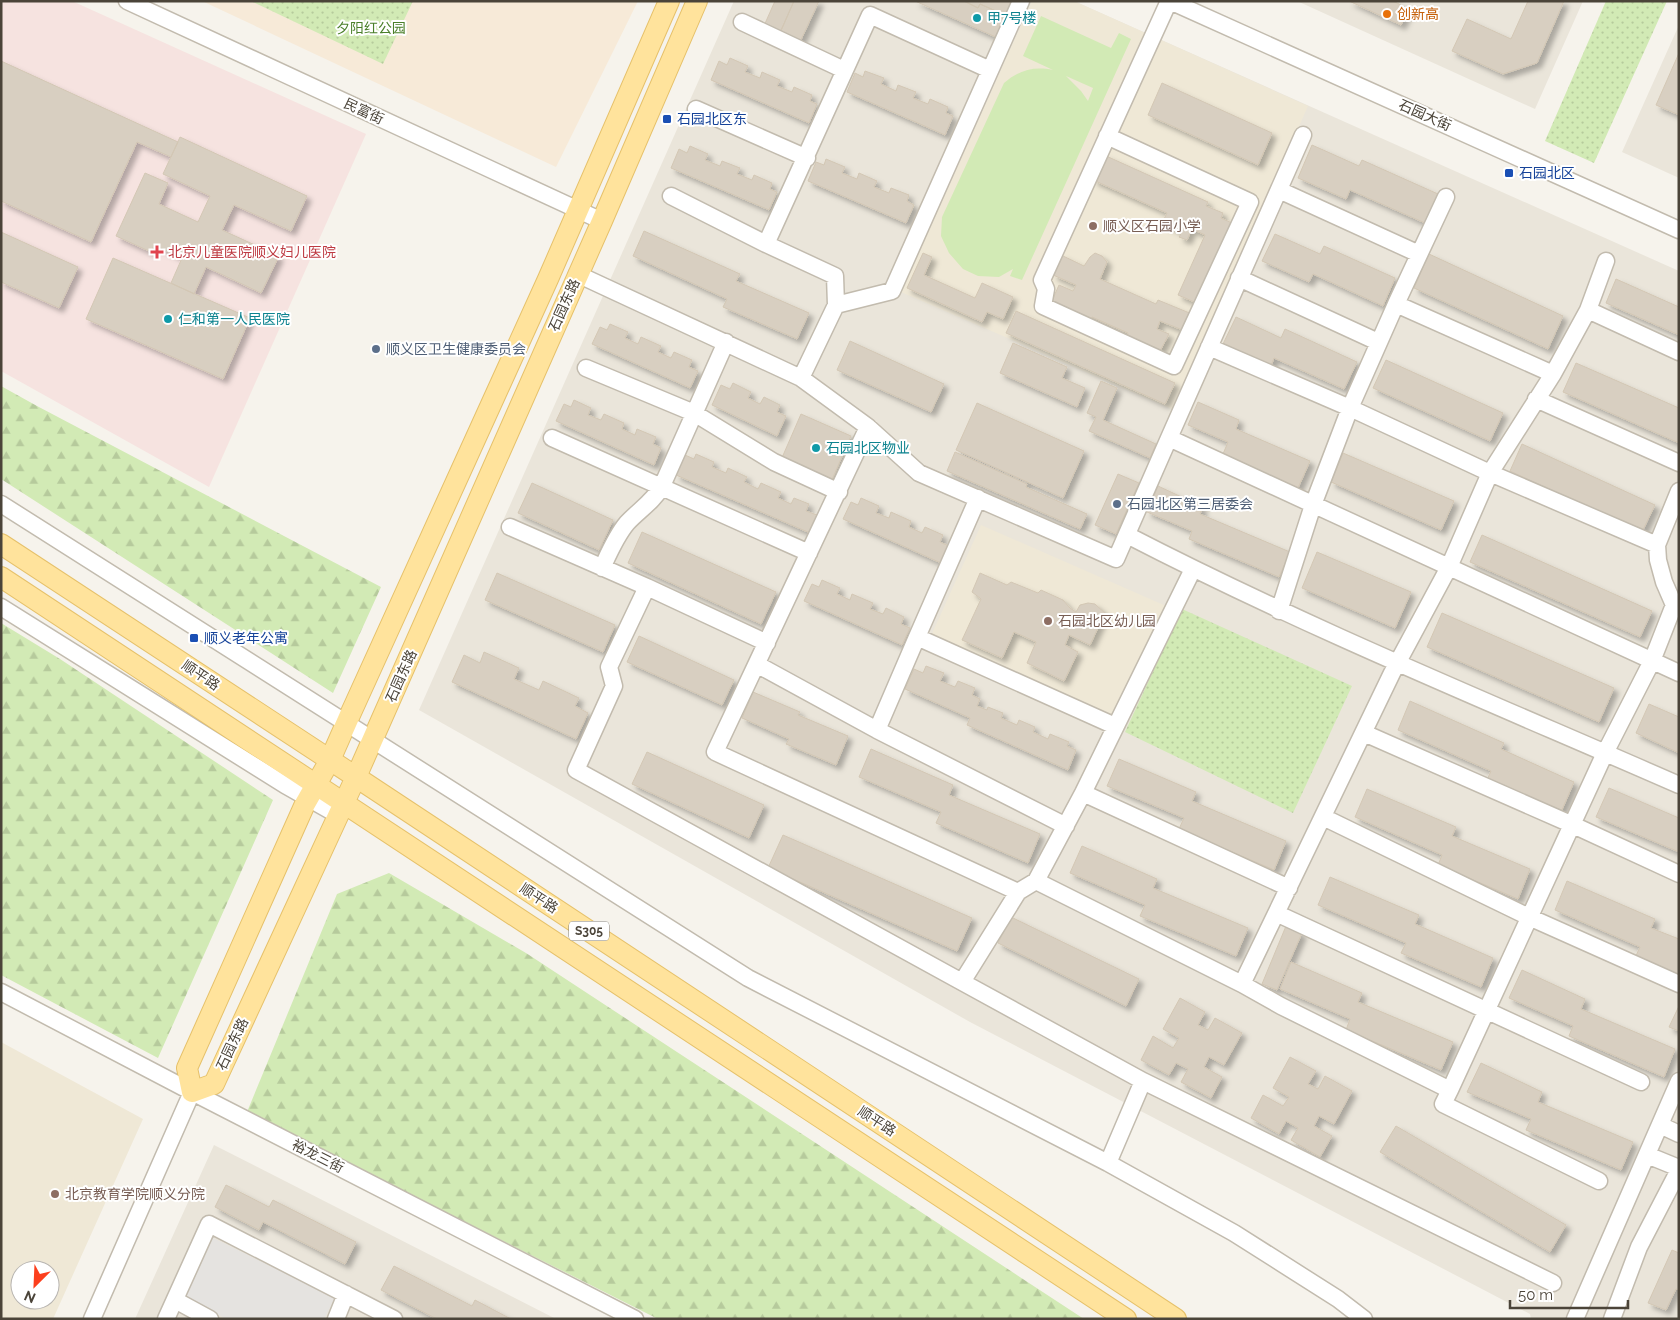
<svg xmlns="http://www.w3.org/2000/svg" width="1680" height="1320" font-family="Raleway,'Noto Sans SC',sans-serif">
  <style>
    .residential { fill: #eae5da }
    .commercial { fill: #f7ead8 }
    .education { fill: #efe8d6; fill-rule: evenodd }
    .medical { fill: #f6e3e0 }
    .green { fill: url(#green-dots) }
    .forest { fill: url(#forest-firs) }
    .pitch { fill: #d2eab5; fill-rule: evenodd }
    .parking { fill: #e5e3e0 }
    .building { fill: #d8cfc1; stroke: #d3c7b4; filter: url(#shadow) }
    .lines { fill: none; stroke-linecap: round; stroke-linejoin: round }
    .minor-casing { stroke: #c2bbae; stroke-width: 19 }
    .major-casing { stroke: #e6c16a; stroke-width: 22 }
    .minor { stroke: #fff; stroke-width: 16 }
    .major { stroke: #ffe39c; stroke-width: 20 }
    .food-dot { fill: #e8710a; stroke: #fff; stroke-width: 2 }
    .culture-dot { fill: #0f9aa8; stroke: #fff; stroke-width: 2 }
    .transit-dot { fill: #1a4fb4; stroke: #fff; stroke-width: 2 }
    .education-dot { fill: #8d6e63; stroke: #fff; stroke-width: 2 }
    .health-dot { fill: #e0444e; stroke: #fff; stroke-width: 2 }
    .service-dot { fill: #5c6f8a; stroke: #fff; stroke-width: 2 }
    .labels { text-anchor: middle; stroke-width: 4; stroke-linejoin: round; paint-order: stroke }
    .shield { fill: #fff; stroke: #817c74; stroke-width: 1 }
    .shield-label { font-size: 12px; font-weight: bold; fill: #4b4439 }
    .food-label { font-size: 14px; fill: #c56008; stroke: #fff; text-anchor: start }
    .culture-label { font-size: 14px; fill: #0d838f; stroke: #fff; text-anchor: start }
    .park-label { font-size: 14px; fill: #4a7f2a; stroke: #fff }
    .street-label { font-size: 14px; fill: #4b4439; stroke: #fff }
    .transit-label { font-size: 14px; fill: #164399; stroke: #fff; text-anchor: start }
    .education-label { font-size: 14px; fill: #785e54; stroke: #fff; text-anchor: start }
    .health-label { font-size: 14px; fill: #be3a42; stroke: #fff; text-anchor: start }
    .service-label { font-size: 14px; fill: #4e5e75; stroke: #fff; text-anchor: start }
  </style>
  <defs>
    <pattern id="green-dots" width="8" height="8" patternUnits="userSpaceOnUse" patternTransform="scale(1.25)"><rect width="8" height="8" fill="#d2eab5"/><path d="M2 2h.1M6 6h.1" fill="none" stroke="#b6ca9c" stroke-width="1.8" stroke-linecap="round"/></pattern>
    <pattern id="forest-firs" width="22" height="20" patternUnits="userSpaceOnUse" patternTransform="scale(1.25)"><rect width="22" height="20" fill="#d2eab5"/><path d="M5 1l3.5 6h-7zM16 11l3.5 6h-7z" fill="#b6ca9c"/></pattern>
    <filter id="shadow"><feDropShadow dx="4.5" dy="4.5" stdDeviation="2.5" flood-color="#0004"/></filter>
  </defs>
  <rect width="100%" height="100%" fill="#f6f3ec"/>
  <path class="residential" d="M734,1h340l605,270v1048h-148l-1,-5 -560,-292 -551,-312z
    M1297,1h286l-48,108z
    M1679,25v153l-57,-26z
    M214,1145l342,174h-421z"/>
  <path class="commercial" d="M202,1h436l-82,166z"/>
  <path class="education" d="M1032,1h42l234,105 -134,304 -273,-118z
    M981,525l185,81 -53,112 -182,-82z
    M1,1042l142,77 -90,200h-52zM20,1270h30v30h-30z"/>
  <path class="medical" d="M1,1h71l294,133 -157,353 -208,-116z"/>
  <path class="green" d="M251,1h162l-30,63z
    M1606,1h61l-73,162 -49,-22z
    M1182,609l170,77 -59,127 -168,-81z"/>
  <path class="forest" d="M1,386l36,20 344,181 -48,106 -332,-214z
    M1,623l59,36 213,141 -115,258 -157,-83z
    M389,873l137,80 558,366h-426l-411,-207 90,-218z"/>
  <path class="pitch" d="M1041,16l70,32 8,-15 12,6 -109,241 -12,-4 3,-7 -14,8 -21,-1 -15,-7 -14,-16 -8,-17 1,-19 62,-134c15,-13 30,-17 49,-13l-30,-14zM1066,76l27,12 -5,13 -7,-10z"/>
  <path class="parking" d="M203,1233l132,65 -11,21h-98l-52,-29z"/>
  <path class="building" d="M775,1h19l-15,34 -16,-7z
    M794,1h25l-20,43 -20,-9z
    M915,1h49l14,7 2,-4 18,8 -2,4 9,4 -7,18z
    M964,1h44l5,2 -8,17 -9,-4 2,-4 -18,-8 -2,4z
    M1349,1h44l16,8 -8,16z
    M1528,1h36l-27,62 -34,11 -51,-23 15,-32 44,20z
    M1679,53v62l-23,-10z
    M730,58l18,8 -3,6 15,6 2,-6 18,8 -3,6 15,6 2,-5 18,8 -2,6 7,3 -8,19 -98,-43 8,-19 8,4z
    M1,61l177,81 -7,15 -34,-15 -46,100 -90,-41z
    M865,71l19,7 -3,6 15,7 2,-6 18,7 -3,6 15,6 2,-5 18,8 -2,6 7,3 -8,19 -98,-43 8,-19 8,4z
    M1162,83l110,50 -14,32 -110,-50z
    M180,137l127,59 -16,35 -57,-26 -12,25 57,26 -18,37 -55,-26 -12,27 -23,-11 11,-25 -28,-13 -3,7 -35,-16 29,-63 23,10 -9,21 39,18 12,-26 -47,-22z
    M1312,145l47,21 3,-6 76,34 -13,29 -75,-33 -4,9 -48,-21z
    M690,146l18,8 -3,6 15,6 2,-5 18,7 -3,6 15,6 2,-5 18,8 -2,6 7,3 -8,18 -98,-42 8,-19 8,4z
    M1104,155l104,47 -2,4 17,7 -2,5 13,6 -35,80 -21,-9 27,-60 -13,-6 -5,11 -8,-3 3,-5 -20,-9 5,-10 -74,-33z
    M826,159l19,8 -3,6 15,6 2,-6 18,8 -3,6 15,6 2,-5 18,7 -2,6 7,4 -8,18 -98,-42 8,-19 8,3z
    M644,231l96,43 -4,7 73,32 -12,26 -74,-32 4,-8 -94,-43z
    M1,232l77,35 -19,41 -58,-26z
    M1275,234l45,20 4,-8 71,32 -12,28 -70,-32 -4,8 -47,-21z
    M923,253l9,4 -8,18 51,23 7,-15 31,14 -10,22 -16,-7 -5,10 -75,-34z
    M1095,253l7,3 5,6 -7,17 56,25 2,-4 34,14 -7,17 -25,-10 -3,8 12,5 -9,17 -33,-14 1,-4 -36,-16 -1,4 -40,-18 8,-18 14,6 3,-6 -23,-10 8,-20 23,11 6,-9z
    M1429,254l134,62 -15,33 -134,-61z
    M113,258l137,60 -27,61 -137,-60z
    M1616,279l63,28v28l-73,-32z
    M1016,311l159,72 -10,21 -159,-71z
    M1236,317l45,21 4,-9 72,33 -13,27 -70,-31 -3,8 -48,-22z
    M610,324l18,8 -3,6 13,6 3,-7 20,9 -3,6 13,6 3,-6 18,8 -3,7 9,4 -8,17 -98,-44 8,-17 7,3z
    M850,341l94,43 -13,28 -94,-42z
    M1013,343l54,24 -5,11 23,10 -8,19 -77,-34z
    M1386,360l117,53 -13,28 -117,-53z
    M1576,363l103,45v35l-116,-51z
    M1101,381l16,7 -14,32 53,24 -6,14 -61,-27 7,-14 -9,-4z
    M733,383l18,9 -3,6 12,6 4,-7 16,8 -3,7 9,4 -9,20 -65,-31 9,-20 9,4z
    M574,400l17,8 -3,7 13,5 3,-6 20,9 -2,6 13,6 2,-6 19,8 -3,7 8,4 -7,17 -98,-44 8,-17 7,3z
    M1198,402l41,18 -3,9 74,32 -12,27 -75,-34 5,-12 -40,-17z
    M977,403l107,48 -21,47 -107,-48z
    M801,414l50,22 -20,46 -50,-22z
    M1522,444l133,61 -13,27 -132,-61z
    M955,452l72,32 -1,3 61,27 -7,15 -133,-58z
    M1343,453l111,48 -13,29 -110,-48z
    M696,454l18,8 -2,5 14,6 2,-5 19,9 -3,5 14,7 3,-6 20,9 -3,6 13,6 3,-6 15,6 -3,7 11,4 -7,18 -134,-58 9,-20 9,4z
    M1118,474l21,9 -23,51 -21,-9z
    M532,483l81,37 -14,30 -81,-37z
    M1158,486l45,21 -3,7 90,38 -11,25 -90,-38 3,-8 -45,-19z
    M861,498l18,8 -3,7 13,5 2,-6 20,9 -2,6 13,6 3,-6 18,8 -3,7 9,4 -8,17 -98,-44 8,-17 7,3z
    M642,532l134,60 -15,32 -133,-61z
    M1482,535l170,76 -12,26 -170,-75z
    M1317,552l94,40 -16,36 -93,-40z
    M497,573l118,52 -12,27 -118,-52z
    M980,573l27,12 4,-3 27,11 3,-3 22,10 7,8 6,4 4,-7 8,-2 7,1 10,9 -15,32 -21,-10 -4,10 13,7 -14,29 -37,-18 9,-21 -22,-10 -12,26 -40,-18 19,-41 -9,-7z
    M822,580l18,8 -3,6 13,6 2,-6 21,9 -3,6 13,5 3,-6 18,9 -3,7 9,4 -8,17 -98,-44 8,-17 7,3z
    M1442,613l172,75 -15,34 -172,-75z
    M639,636l95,44 -12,25 -95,-43z
    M484,652l35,16 -5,11 25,11 4,-9 36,17 -4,8 13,7 -12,26 -124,-57 12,-27 16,8z
    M926,666l18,7 -4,8 15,6 3,-6 17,7 -3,7 8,4 -3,7 10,4 1,-3 15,6 -2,5 16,7 2,-5 16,7 -2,5 15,7 2,-5 19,8 -2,4 9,4 -8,20 -101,-45 3,-7 -65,-29 9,-20 9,4z
    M753,692l47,20 -2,3 50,21 -12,29 -50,-21 3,-5 -47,-21z
    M1410,701l94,42 -3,6 73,33 -13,30 -74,-32 4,-9 -93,-41z
    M1649,704l30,13v36l-43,-20z
    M871,749l82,36 -4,10 91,39 -12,29 -92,-40 5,-11 -82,-35z
    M647,752l117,53 -15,33 -117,-54z
    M1119,759l77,33 -4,9 94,40 -12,29 -95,-41 5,-11 -77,-32z
    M1609,788l70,30v34l-83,-35z
    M1367,789l89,38 -4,9 78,33 -12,30 -80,-34 4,-10 -87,-38z
    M783,835l189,83 -15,33 -189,-83z
    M1082,846l75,33 -4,9 95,40 -12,28 -96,-40 5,-11 -75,-32z
    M1330,877l89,38 -4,9 78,34 -12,29 -80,-34 5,-10 -88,-38z
    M1567,881l88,38 -4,9 28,11v37l-44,-18 5,-11 -85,-37z
    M1011,917l128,62 -13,27 -128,-63z
    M1286,926l16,7 -25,57 -15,-6z
    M1291,962l71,31 -4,9 95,40 -12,28 -95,-40 4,-11 -70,-30z
    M1522,970l63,29 -4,10 94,40 -11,28 -95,-41 4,-10 -64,-28z
    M1180,998l25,14 -7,13 10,5 7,-12 27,15 -18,32 -15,-8 -5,10 18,10 -11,21 -30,-16 7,-13 -12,-6 -7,12 -28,-15 12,-24 20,12 6,-10 -16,-9z
    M1679,1006v25l-10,-4z
    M1290,1057l26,14 -8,13 10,5 7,-13 27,15 -18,33 -15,-8 -5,10 18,10 -12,21 -29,-17 7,-12 -12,-7 -7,13 -28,-16 12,-23 20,11 6,-9 -16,-9z
    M1481,1063l61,29 -4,10 95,40 -12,28 -95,-40 5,-11 -64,-27z
    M1396,1126l170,99 -16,27 -170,-100z
    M226,1185l43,22 4,-7 83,42 -11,22 -82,-42 -4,8 -44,-23z
    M1672,1250l7,3v37l-3,-1 -10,21 -18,-7z
    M394,1266l78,40 3,-6 36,19h-74l-56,-29z"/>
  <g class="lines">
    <g class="minor-casing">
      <path id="minor" d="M127,1l475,220
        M1170,1l509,229
        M742,22l102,48
        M696,109l111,49
        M1303,135l-134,303 510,235
        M1107,136l143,66 -76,164 -131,-60 3,-17 -4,-9 127,-279
        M1279,190l140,64
        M671,196l95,48 69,32 1,29 -35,73
        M1446,197l-50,107 157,70
        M766,244l104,-229 120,55
        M1606,261l-18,49 91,42
        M577,274l224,104 67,49 51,46 197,86 53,-121
        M1239,278l139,64
        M836,305l56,-14 129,-290
        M1588,310l-35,64 -63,99 -41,94 -57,106 -150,311 39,22 169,84 155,-337 47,-92 22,-56 -10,-23 -6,-22 -1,-15 22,-54
        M1209,347l141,61 140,65 167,72
        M586,368l108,45 80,49 65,30
        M1536,399l143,64
        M868,427l-153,325 303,140
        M552,438l257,115
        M1,504l747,474 360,185 126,70 104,66 26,20
        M510,527l137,60 120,56
        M1127,535c180,93 367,169 552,250
        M602,568c7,-15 14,-32 25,-45 12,-13 26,-21 35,-37l64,-144
        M647,587l-38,80 5,19 -38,84 386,212
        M1,607l284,178 53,30
        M1279,611l34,-106 37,-97 46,-104
        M917,637l61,-139
        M758,665l119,65 189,96
        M877,730l40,-93 198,89
        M1364,733l209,92 106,49
        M1083,793l206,95
        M1323,817l206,100 150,67
        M1036,881l206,103
        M1278,914l363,168
        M1,992l191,100 443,227
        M1143,1081l410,202
        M1450,1090l-7,14 156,77
        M1660,1125l19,9
        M1647,1155l32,13
        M1108,1163l35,-82 -181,-99 56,-90 18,-11 47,-88 110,-224
        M175,1300l35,19
        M92,1319l100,-227
        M166,1319l43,-95 185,95
        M336,1319l10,-25
        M1575,1319l104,-238
        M1612,1319l27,-72 40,-77"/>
    </g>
    <g class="major-casing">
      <path id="major" d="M669,1l-121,278 -199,438 -19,43 -25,44 -118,264 5,24 22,-8 142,-307 246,-556 95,-220
        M1,544l355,233 820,542
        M1,577l1125,742"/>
    </g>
    <use href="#minor" class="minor"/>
    <use href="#major" class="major"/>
  </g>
  <circle class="food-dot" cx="1387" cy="14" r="5"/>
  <g class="culture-dot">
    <circle cx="977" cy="18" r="5"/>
    <circle cx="168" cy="319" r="5"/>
    <circle cx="816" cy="448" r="5"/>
  </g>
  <g class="transit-dot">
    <rect x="662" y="114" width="10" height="10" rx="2.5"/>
    <rect x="1504" y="168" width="10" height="10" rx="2.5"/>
    <rect x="189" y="633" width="10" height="10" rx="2.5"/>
  </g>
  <g class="education-dot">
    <circle cx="1093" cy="226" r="5"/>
    <circle cx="1048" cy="621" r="5"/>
    <circle cx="55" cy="1194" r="5"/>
  </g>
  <path class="health-dot" d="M154.5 244.5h5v5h5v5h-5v5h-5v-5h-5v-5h5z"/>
  <g class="service-dot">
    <circle cx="376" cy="349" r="5"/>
    <circle cx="1117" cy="504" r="5"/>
  </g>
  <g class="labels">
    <rect class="shield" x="569" y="921.5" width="40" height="19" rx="4"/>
    <g class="shield-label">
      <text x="589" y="935">S305</text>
    </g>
    <g class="food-label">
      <text x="1397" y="19">创新高</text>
    </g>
    <g class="culture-label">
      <text x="987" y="23">甲7号楼</text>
      <text x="178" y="324">仁和第一人民医院</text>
      <text x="826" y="453">石园北区物业</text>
    </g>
    <g class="park-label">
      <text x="371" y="33">夕阳红公园</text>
    </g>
    <g class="street-label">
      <text transform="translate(364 111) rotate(25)" y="5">民富街</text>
      <text transform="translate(1425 115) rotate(24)" y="5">石园大街</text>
      <text transform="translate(564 305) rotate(-66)" y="5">石园东路</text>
      <text transform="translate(201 675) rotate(34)" y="5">顺平路</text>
      <text transform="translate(401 676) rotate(-66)" y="5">石园东路</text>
      <text transform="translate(539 898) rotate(33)" y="5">顺平路</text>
      <text transform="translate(232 1044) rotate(-65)" y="5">石园东路</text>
      <text transform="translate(877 1121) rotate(33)" y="5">顺平路</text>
      <text transform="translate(318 1156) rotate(27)" y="5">裕龙三街</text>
    </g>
    <g class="transit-label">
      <text x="677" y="124">石园北区东</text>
      <text x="1519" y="178">石园北区</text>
      <text x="204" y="643">顺义老年公寓</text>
    </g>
    <g class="education-label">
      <text x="1103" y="231">顺义区石园小学</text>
      <text x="1058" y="626">石园北区幼儿园</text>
      <text x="65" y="1199">北京教育学院顺义分院</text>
    </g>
    <g class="health-label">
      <text x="168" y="257">北京儿童医院顺义妇儿医院</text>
    </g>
    <g class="service-label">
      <text x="386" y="354">顺义区卫生健康委员会</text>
      <text x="1127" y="509">石园北区第三居委会</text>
    </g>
  </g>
  <rect width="1680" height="1320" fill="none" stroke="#4b4439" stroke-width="5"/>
  <g transform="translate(35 1285) rotate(204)"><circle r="24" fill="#ffffff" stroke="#b7b4b0"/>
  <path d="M0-4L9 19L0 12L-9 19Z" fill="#fc3f1d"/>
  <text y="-8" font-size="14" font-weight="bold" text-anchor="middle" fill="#4b4439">N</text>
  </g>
  <path d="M1510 1300v8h118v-8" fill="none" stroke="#4b4439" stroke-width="2.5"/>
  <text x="1518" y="1300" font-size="15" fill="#4b4439" stroke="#ffffff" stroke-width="4" paint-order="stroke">50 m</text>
</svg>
